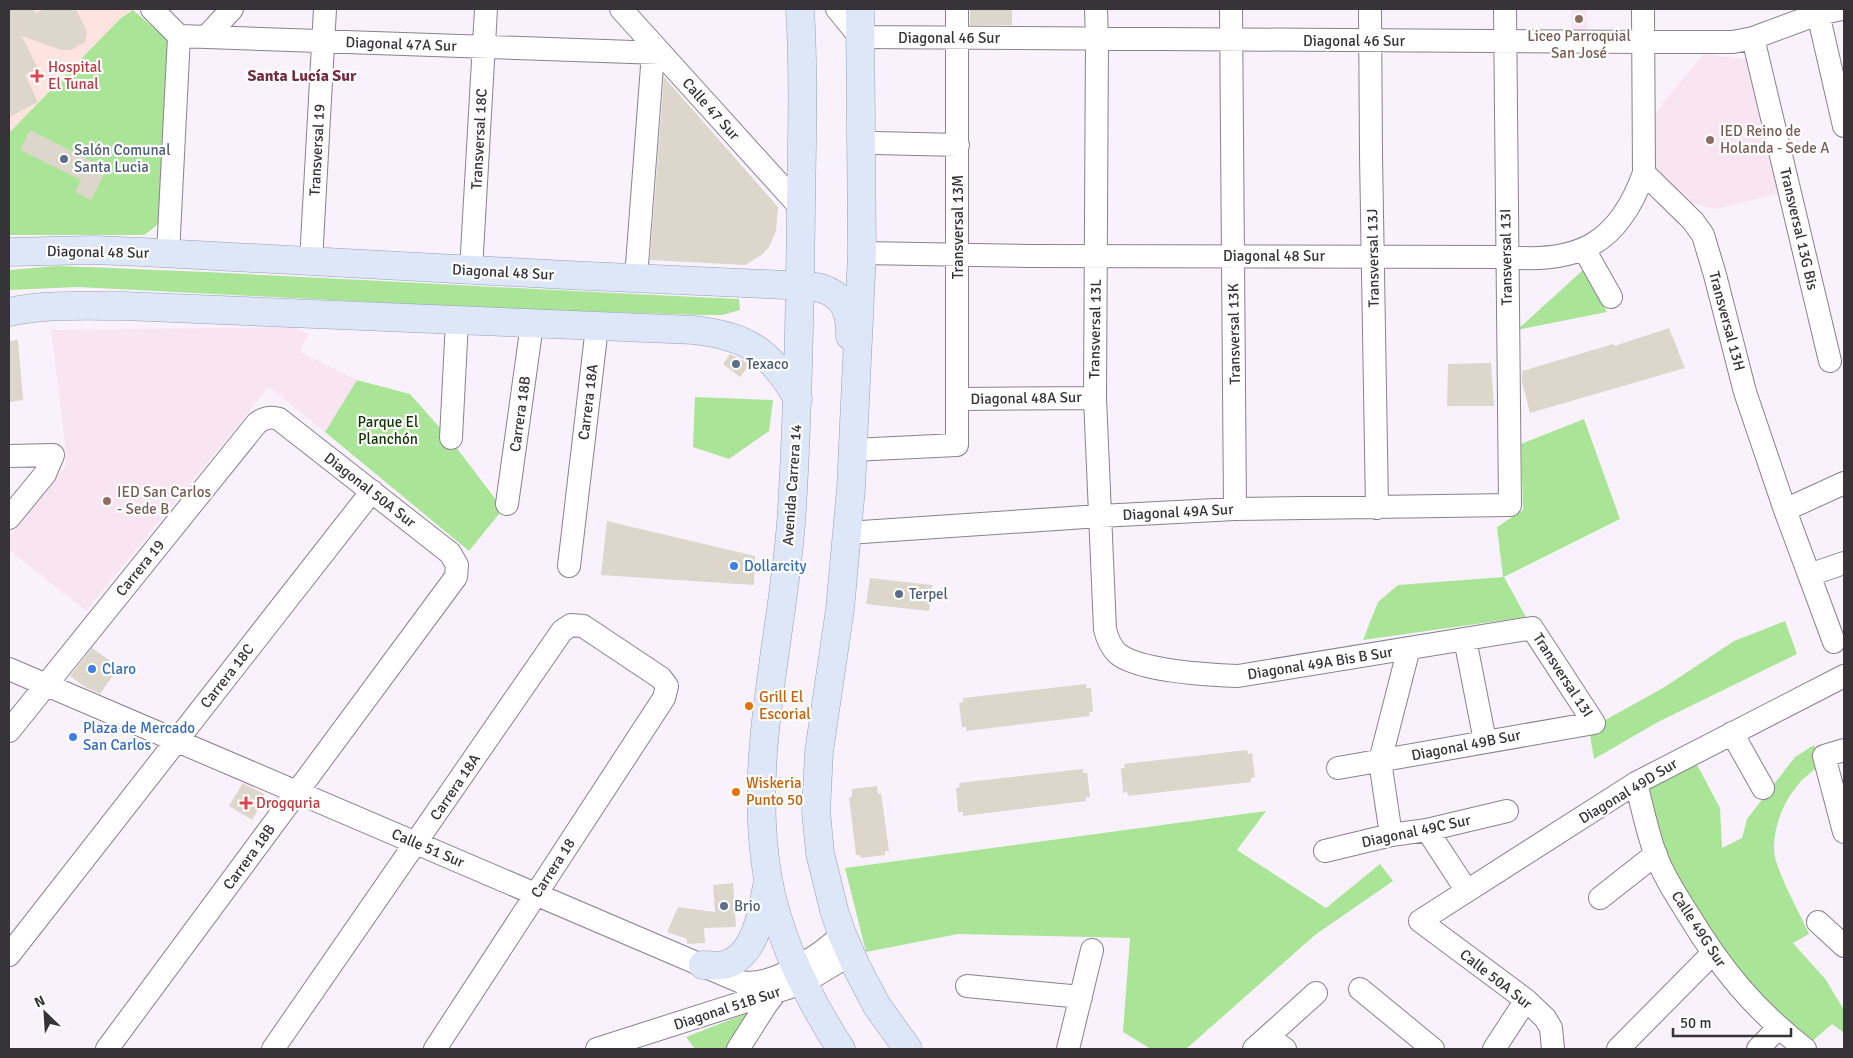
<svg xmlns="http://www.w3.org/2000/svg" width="1853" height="1058" font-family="Signika,sans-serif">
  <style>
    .education { fill: #f9e4f2 }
    .medical { fill: #fee4df }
    .green { fill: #aae496 }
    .building { fill: #ddd6cb }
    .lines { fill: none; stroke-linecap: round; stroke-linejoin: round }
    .minor-casing { stroke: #89828d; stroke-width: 24 }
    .major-casing { stroke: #949eb2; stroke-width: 29 }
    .minor { stroke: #fff; stroke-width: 22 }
    .major { stroke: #dde7f8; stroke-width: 28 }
    .education-dot { fill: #8d6e63; stroke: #fff; stroke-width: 2 }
    .health-dot { fill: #e0444e; stroke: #fff; stroke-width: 2 }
    .service-dot { fill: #5c6f8a; stroke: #fff; stroke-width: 2 }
    .shop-dot { fill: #3f7fe0; stroke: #fff; stroke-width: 2 }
    .food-dot { fill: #e8710a; stroke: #fff; stroke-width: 2 }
    .labels { text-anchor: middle; stroke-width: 4.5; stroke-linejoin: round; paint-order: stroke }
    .education-label { font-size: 15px; fill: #785e54; stroke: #fff; text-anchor: start }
    .street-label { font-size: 15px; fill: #363438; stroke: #fff }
    .health-label { font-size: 15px; fill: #be3a42; stroke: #fff; text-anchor: start }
    .service-label { font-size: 15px; fill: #4e5e75; stroke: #fff; text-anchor: start }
    .park-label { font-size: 15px; fill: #103500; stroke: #fff }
    .shop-label { font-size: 15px; fill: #366cbe; stroke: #fff; text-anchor: start }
    .food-label { font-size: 15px; fill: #c56008; stroke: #fff; text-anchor: start }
    .neighbourhood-label { font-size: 16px; font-weight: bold; fill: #722d45; stroke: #fff }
  </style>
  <rect width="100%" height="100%" fill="#f9f2fd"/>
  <path class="education" d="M1571,9h16v21h-16z
    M1703,54l44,5 33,134 -64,16 -28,-7 -35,-38 -1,-47z
    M294,327l14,7 -8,18 57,28 -32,52 -56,-45 -183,224 -77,-61v-13l57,-71 -1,-22 -14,-114z"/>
  <path class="medical" d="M9,9h124l-12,9 -112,115z"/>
  <path class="green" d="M133,10l36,31 -7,175 -6,10 -12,9h-135v-102l112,-115z
    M57,266c228,8 455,23 682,33l1,11 -18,5h-21l-196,-6 -427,-22 -69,3v-20z
    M1583,270l24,42 -90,18z
    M357,380l53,14 39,44 54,71 -34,42 -144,-119z
    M695,397l78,3 -4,31 -40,28 -36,-12z
    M1584,419l36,100 -116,58 22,40 -163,23 15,-38 20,-17 105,-8 -6,-50 26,-17 -2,-66z
    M1785,621l12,33 -139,68 -64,37 -5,-30 74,-41 71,-47z
    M1814,745l6,20c-8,7 -17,13 -23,21 -16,19 -29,54 -20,78 8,24 22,47 32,70l-16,9 33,37 18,30v23l-12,-9 -23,20 -90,-93 -57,-101 -18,-67 50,-24 26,49 2,40 20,-10 5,-19 48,-62z
    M1266,811l-29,39 89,58 54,-44 13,17 -78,54 -129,114h-35l-28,-17 7,-94 -172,-4 -92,18 -21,-84z
    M750,1012l-23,37h-32l-9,-12z"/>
  <path class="building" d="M9,9h25l2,4 8,-4h32l11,23 -2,10 -14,8h-10l-39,-14 16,33 -13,6 13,27 -29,15z
    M970,9h42v16h-42z
    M664,77l114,130 -2,24 -7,16 -6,7 -18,11 -95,-5z
    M30,130l77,39 -16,31 -16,-8 6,-12 -61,-30z
    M1669,328l16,40 -155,45 -8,-31v-11l91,-27 1,2z
    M18,340l5,60 -14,2v-61z
    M730,354l20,10 -10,13 -17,-13z
    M1491,363l3,43h-47l1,-42z
    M607,521l148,35 -1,29 -153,-10z
    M870,578l62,7 -3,26 -63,-7z
    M92,648l27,19 -19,27 -15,-7 -15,-11z
    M1086,684v4h5l2,24h-4l1,4 -124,15v-4h-4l-3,-24 4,-1v-4z
    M1247,750l1,4 4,-1 3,24 -4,1v4l-123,14 -1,-4 -4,1 -2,-25h4l-1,-4z
    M1083,769v4h4l3,24h-4v4l-123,15v-4h-5l-2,-24 4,-1 -1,-4z
    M243,783l21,11v6l-12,20 -23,-14z
    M877,786l1,8 3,-1 8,58h-4v4l-24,3 -1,-3h-4l-7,-58h3v-8z
    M733,883l3,44 -32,1 1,15 -18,1v-5l-20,-7 11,-25 37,5 -2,-27z"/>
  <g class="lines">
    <g class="minor-casing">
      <path id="minor" d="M152,9l27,27 481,17
        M621,9l180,199
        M837,9l23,28 784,5h89l20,-4 65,-24 24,-5
        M1096,9l1,30 -2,359 10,231c2,9 5,17 12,24 20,18 94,22 121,23l294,-48 62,95 -256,45
        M1231,9l4,500
        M1370,9l1,146 6,353
        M1817,9l27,117
        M206,37l26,-28
        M1753,38l77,323
        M875,143l83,2
        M1644,173l49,48 10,14 12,40 30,117 40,118 49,132
        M1584,249l27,48
        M862,253l165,3 479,1c73,7 113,-14 138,-84l-1,-164
        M168,254l11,-218
        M311,261l14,-252
        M471,270l15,-261
        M636,278l17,-225
        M957,399l138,-1
        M451,438l6,-117
        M852,450l105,-5v-436
        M9,456l44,-1 -8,19 -36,44
        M507,504l25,-180
        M1785,510l59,-27
        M847,533l253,-17 135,-7 275,-4 -5,-496
        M569,566l28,-239
        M1809,575l35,-12
        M1465,639l20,102
        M9,669l732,313c30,6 81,-27 101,-48
        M9,731l248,-308c7,-5 13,-7 22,-4l171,134 7,12 -1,12 -349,472
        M1732,733l31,55
        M1844,750l-20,6 20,76
        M1636,783c6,23 11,48 19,70 8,22 21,42 33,61 33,55 66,95 117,135
        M1427,830l40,61
        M1391,835l-11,-74 29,-113
        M1325,851l66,-16 36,-5 80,-19
        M1600,898l56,-44
        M1818,922l26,24
        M9,955l363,-464
        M967,986l114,11
        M1360,989l73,60
        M1268,1037l17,12
        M273,1049l289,-418 9,-6 12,1 78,52 6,8 -3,12 -229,351
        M597,1049l206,-66 33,-20 13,-11
        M738,1049l28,-44 9,-12
        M1068,1049l24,-99
        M1254,1049l62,-56
        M1494,1049l32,-49
        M1553,1049l-2,-21 -6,-10 -19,-18 -106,-79 216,-138 208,-107
        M1618,1049l94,-95
        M1758,1049l20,-21"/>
    </g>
    <g class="major-casing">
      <path id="major" d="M800,9c4,65 2,131 1,197 -1,101 -3,202 -9,303 -7,123 -46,246 -24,370 11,61 40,119 73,170
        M860,9l2,244 -11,235 -11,121 -21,143 -3,59 4,42 14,57 8,24 14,32 21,40 31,43
        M9,252l85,-2 48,2 425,23 242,11c30,3 42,20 41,50
        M9,312c38,-8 76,-6 115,-6l570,24c54,6 77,22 104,69
        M703,965c8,0 16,2 24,-1 29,-10 35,-52 40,-78"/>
    </g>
    <use href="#minor" class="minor"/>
    <use href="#major" class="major"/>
  </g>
  <g class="education-dot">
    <circle cx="1579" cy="19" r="5"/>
    <circle cx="1710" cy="140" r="5"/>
    <circle cx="107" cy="501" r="5"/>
  </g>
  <g class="health-dot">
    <path d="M34.5 68.5h5v5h5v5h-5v5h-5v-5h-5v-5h5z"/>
    <path d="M243.5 795.5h5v5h5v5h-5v5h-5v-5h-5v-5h5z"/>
  </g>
  <g class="service-dot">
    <circle cx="64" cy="159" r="5"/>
    <circle cx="736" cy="364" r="5"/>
    <circle cx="899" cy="594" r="5"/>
    <circle cx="724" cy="906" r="5"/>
  </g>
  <g class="shop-dot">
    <circle cx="734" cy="566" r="5"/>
    <circle cx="92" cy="669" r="5"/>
    <circle cx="73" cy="737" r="5"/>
  </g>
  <g class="food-dot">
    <circle cx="749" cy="706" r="5"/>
    <circle cx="736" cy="792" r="5"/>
  </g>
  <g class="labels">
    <g class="education-label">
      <text x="1579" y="41" text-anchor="middle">Liceo Parroquial<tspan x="1579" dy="17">San José</tspan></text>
      <text x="1720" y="136">IED Reino de<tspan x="1720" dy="17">Holanda - Sede A</tspan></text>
      <text x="117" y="497">IED San Carlos<tspan x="117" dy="17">- Sede B</tspan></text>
    </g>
    <g class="street-label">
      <text x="949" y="43">Diagonal 46 Sur</text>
      <text x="1354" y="46">Diagonal 46 Sur</text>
      <text transform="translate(401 44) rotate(2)" y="5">Diagonal 47A Sur</text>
      <text transform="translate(711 109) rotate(48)" y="5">Calle 47 Sur</text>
      <text transform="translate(479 139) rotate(-87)" y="5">Transversal 18C</text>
      <text transform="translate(317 150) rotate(-87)" y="5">Transversal 19</text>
      <text transform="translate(958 227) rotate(-90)" y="5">Transversal 13M</text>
      <text transform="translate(1799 229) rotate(77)" y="5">Transversal 13G Bis</text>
      <text transform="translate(98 252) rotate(1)" y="5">Diagonal 48 Sur</text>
      <text x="1274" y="261">Diagonal 48 Sur</text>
      <text transform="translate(1506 257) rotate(-91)" y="5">Transversal 13I</text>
      <text transform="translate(1373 258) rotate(-91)" y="5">Transversal 13J</text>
      <text transform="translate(503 272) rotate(3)" y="5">Diagonal 48 Sur</text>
      <text transform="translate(1727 321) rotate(75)" y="5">Transversal 13H</text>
      <text transform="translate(1095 329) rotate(-89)" y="5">Transversal 13L</text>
      <text transform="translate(1234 334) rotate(-91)" y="5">Transversal 13K</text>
      <text transform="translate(1026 398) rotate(-1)" y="5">Diagonal 48A Sur</text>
      <text transform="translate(588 402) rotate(-83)" y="5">Carrera 18A</text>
      <text transform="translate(520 414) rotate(-82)" y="5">Carrera 18B</text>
      <text transform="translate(792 485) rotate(-86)" y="5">Avenida Carrera 14</text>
      <text transform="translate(370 490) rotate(38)" y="5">Diagonal 50A Sur</text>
      <text transform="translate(1178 512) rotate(-3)" y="5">Diagonal 49A Sur</text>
      <text transform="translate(140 568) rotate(-51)" y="5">Carrera 19</text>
      <text transform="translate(1320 663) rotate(-9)" y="5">Diagonal 49A Bis B Sur</text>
      <text transform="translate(1563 675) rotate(57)" y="5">Transversal 13I</text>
      <text transform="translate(227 676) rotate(-52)" y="5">Carrera 18C</text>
      <text transform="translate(1466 745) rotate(-11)" y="5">Diagonal 49B Sur</text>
      <text transform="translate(455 787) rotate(-56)" y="5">Carrera 18A</text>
      <text transform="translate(1628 791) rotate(-31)" y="5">Diagonal 49D Sur</text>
      <text transform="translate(1416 831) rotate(-12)" y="5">Diagonal 49C Sur</text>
      <text transform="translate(428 848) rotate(23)" y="5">Calle 51 Sur</text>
      <text transform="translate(249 857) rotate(-54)" y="5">Carrera 18B</text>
      <text transform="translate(553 868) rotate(-57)" y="5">Carrera 18</text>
      <text transform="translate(1699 929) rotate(57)" y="5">Calle 49G Sur</text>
      <text transform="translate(1496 979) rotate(38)" y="5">Calle 50A Sur</text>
      <text transform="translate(727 1008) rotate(-18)" y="5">Diagonal 51B Sur</text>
    </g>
    <g class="health-label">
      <text x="48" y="72">Hospital<tspan x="48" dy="17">El Tunal</tspan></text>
      <text x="256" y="808">Drogquria</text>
    </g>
    <g class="service-label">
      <text x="74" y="155">Salón Comunal<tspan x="74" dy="17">Santa Lucia</tspan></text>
      <text x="746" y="369">Texaco</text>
      <text x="909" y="599">Terpel</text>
      <text x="734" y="911">Brio</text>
    </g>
    <g class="park-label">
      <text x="388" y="427">Parque El<tspan x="388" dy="17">Planchón</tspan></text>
    </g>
    <g class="shop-label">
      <text x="744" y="571">Dollarcity</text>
      <text x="102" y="674">Claro</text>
      <text x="83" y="733">Plaza de Mercado<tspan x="83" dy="17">San Carlos</tspan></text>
    </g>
    <g class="food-label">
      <text x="759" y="702">Grill El<tspan x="759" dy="17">Escorial</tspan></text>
      <text x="746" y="788">Wiskeria<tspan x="746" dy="17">Punto 50</tspan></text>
    </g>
    <g class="neighbourhood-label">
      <text x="302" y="81">Santa Lucía Sur</text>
    </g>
  </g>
  <rect width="1853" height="1058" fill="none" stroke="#363438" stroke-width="20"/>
  <g transform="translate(45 1013) rotate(335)" stroke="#ffffff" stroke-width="4" paint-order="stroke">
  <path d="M0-4L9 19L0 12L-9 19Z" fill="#363438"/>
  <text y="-8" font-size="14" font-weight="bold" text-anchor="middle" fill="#363438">N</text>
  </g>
  <path d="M1673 1028v8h118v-8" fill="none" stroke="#363438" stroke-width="2.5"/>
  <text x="1680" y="1028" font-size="15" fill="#363438" stroke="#ffffff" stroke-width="4" paint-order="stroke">50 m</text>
</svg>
